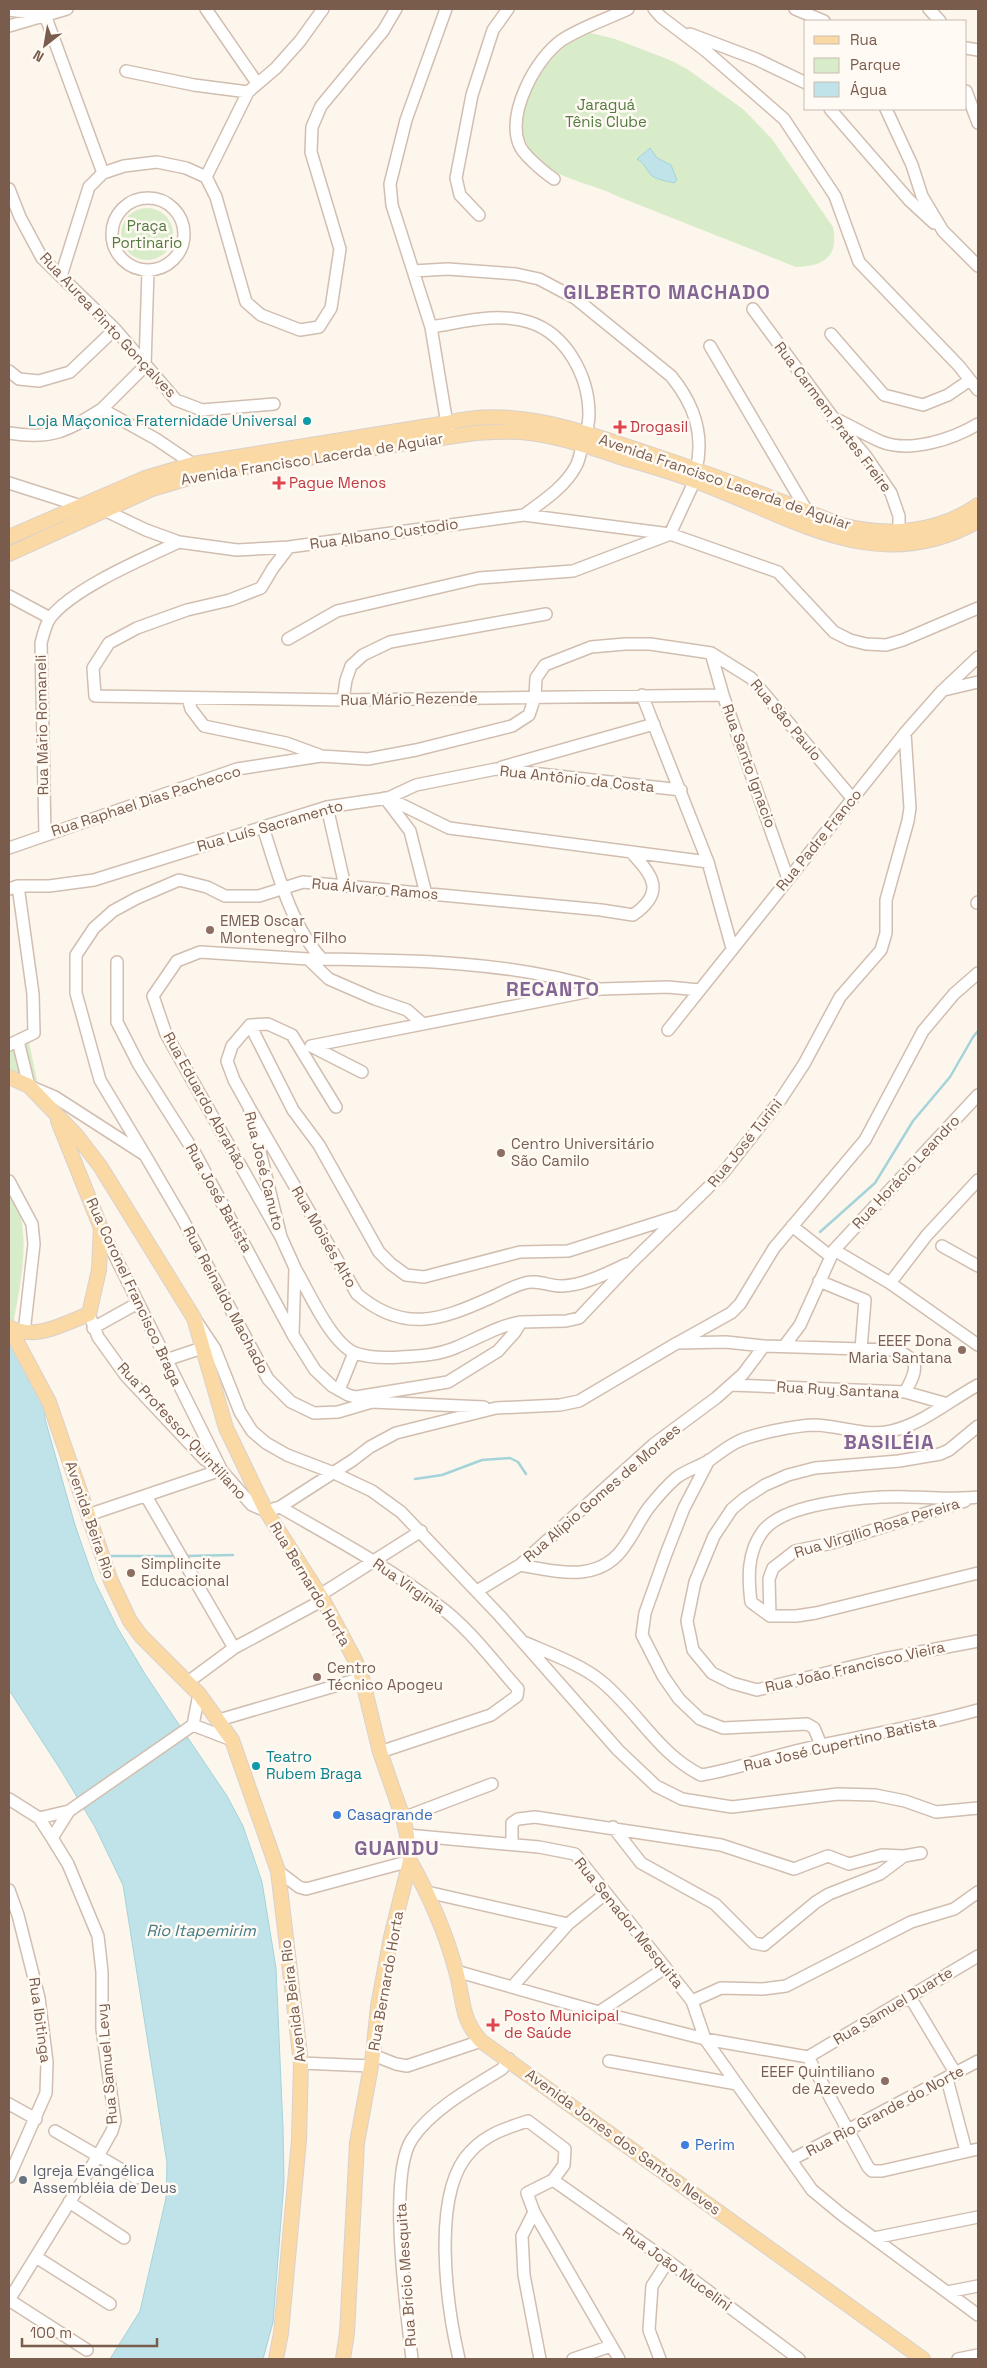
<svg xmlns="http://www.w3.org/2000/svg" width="987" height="2368" font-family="'Space Grotesk',sans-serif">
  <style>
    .green { fill: #d8ecc9 }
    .water { fill: #bfe3e8; stroke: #a5d3da }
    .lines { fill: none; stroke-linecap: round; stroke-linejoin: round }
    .stream { stroke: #a5d3da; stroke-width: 2.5 }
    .minor-casing { stroke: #d1beb0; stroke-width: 14 }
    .major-casing { stroke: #dad1cd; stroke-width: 16 }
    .minor { stroke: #fff; stroke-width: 11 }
    .major { stroke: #fbd9a5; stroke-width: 14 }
    .culture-dot { fill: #0f9aa8; stroke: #fffaf3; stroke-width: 2 }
    .health-dot { fill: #e0444e; stroke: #fffaf3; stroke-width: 2 }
    .education-dot { fill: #8d6e63; stroke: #fffaf3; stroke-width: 2 }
    .shop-dot { fill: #3f7fe0; stroke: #fffaf3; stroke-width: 2 }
    .worship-dot { fill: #6b7280; stroke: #fffaf3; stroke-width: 2 }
    .labels { text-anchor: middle; stroke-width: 5; stroke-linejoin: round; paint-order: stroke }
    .park-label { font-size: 15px; fill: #537a41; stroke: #fffaf3 }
    .street-label { font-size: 15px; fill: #7a5c4d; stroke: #fffaf3 }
    .culture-label { font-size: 15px; fill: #0d838f; stroke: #fffaf3; text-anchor: end }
    .health-label { font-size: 15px; fill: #be3a42; stroke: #fffaf3; text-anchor: start }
    .education-label { font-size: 15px; fill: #785e54; stroke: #fffaf3; text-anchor: start }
    .shop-label { font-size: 15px; fill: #366cbe; stroke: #fffaf3; text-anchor: start }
    .worship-label { font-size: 15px; fill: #5b616d; stroke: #fffaf3; text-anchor: start }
    .water-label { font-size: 16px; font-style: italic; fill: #437c86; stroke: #fffaf3 }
    .district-label { font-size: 20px; font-weight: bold; letter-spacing: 1px; fill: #846695; stroke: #fffaf3 }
  </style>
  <rect width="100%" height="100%" fill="#fdf6ec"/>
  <path class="green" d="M587,32l28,7 55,21 17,9 56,40 29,30 61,88c6,30 -9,39 -37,40l-177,-70c-25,-13 -54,-16 -76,-33 -50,-40 1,-111 44,-132z
    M121 234a26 26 0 1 1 52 0a26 26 0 1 1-52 0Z
    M28,1038l10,47 -29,-13v-24z
    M9,1187c25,40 12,94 4,138l-4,-5z"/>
  <path class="water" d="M650,148l7,10 14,7 6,15 -3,3c-6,-2 -18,-3 -23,-8 -6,-7 -6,-11 -14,-16z
    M9,1340l35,59 1,20 30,106 19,55 23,47 28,47 82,122 16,30 19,56 14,86 7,160 1,54 -11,140 -10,37h-153l30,-48 26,-113 1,-35 -44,-278 -28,-58 -33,-55 -53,-82z"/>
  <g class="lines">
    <path class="stream" d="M820,1232l55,-49 38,-62 37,-44 23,-40 5,-6
      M415,1479l27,-4 40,-15 28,-2 8,4 8,12
      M108,1556h68
      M185,1556l48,-1"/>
    <g class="minor-casing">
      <path id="minor" d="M206,9l51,74
        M446,9l-40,111 -16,64 2,21 39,122 17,103
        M654,9l7,8 45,34 78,68 51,77 24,66 100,104 19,24
        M795,9l29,12
        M929,9l11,12
        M9,10l36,5 58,158
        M9,26l58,-17
        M690,34l66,25 50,24
        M966,48l12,2
        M126,71l68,14 54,7
        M966,91l12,32
        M830,109l79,91 25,23
        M886,109l26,56 10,31 21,35 35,35
        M206,177l10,20 30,105 15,13 39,15 19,-3 12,-19 9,-59 -29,-97 1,-25 9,-21 62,-75 13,-22
        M206,177l42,-85 28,-24 24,-27 23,-32
        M554,179c-9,-6 -32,-25 -35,-35 -12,-32 17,-86 43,-104 20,-13 45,-21 66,-31
        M9,189l11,28 22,41 73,71 61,71 26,10 72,-6
        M112 234a36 36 0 1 1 72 0a36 36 0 1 1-72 0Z
        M479,215l-19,-20 -4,-17 16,-83 21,-65 15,-21
        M148,270l-3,96 -43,43 54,30 37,25
        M413,271l35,-2 68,5 23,5 36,19 96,78c23,28 34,58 25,94
        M61,276l28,-89 14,-14 21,-7 33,-4 29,6 20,9
        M753,309l81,110 31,36 26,38 8,23v16
        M431,327c33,-5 65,-15 98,-5 38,12 60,55 60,93 0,11 -4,22 -7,33 -2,5 -3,13 -6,18 -11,21 -33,35 -52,49
        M831,334l53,61 39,10 25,-10 22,-15
        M710,346l97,165
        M9,371l10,8 20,2 31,-9 45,-43
        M838,420c15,7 29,16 44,22 29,11 71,-3 96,-18
        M9,433c43,7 58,-2 93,-24
        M9,483l72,23
        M104,510l42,20 33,12 58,8 52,-3 235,-32 146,19 108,38 56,60 16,8 16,4 20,1 17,-5 75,-32
        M670,534l25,-54
        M289,547l-16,21 -12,20 -31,12 -43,10 -50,18 -28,15 -16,25 2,28 248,4 380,-5
        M9,596l41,22
        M288,639l49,-28 142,-33 94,-7 95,-36
        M711,653l12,42 65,184
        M944,690l34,-8
        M642,695l66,167 24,86
        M188,698l3,11 13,17 82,17 33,12
        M343,700l3,-20 5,-14 12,-11 27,-13 156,-28
        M502,767l152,-43
        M385,798l25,33 16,63
        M388,798l28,-13 80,-16 185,21
        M327,807l18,79
        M263,827c14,44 28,99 59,132
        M45,835l-4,-192c2,-8 5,-19 9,-25 23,-30 95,-60 129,-76
        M9,848l228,-79 84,-13 47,3 48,-9 96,-24 17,-11 6,-18 1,-19 9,-13 46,-18 34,-3h25l61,9 40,25 101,120
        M9,889l9,-3h31l45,-6 233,-73 61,-9 61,30 259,34
        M977,903l1,-1
        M308,959c93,1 202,1 291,30
        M117,962v60l22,43 57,90 97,180 22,35 17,16 16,9 15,4
        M250,1025l43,85 26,35 60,107 12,12 15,11 18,2 96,-25 48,-1 110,-35
        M668,1030l237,-297 37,-42 36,-34
        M18,1041l11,45 26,11 90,58 38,65 85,159 23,23 23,11 24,-1 34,-10 112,5
        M9,1045l25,-12 -1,-39 -15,-108
        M311,1046l290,-57 67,-2 31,3
        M311,1046l51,26
        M249,1107l108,187c46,39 82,27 133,4 11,-5 23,-12 35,-15 13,-4 25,4 38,3 22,-1 44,-13 64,-22
        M145,1155l-45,-75 -24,-87v-38l18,-27 19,-17 24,-13 42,-18 28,7 18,9h34l44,-14 298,28 32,5c33,-23 20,-39 -2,-63
        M9,1181l23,43 2,20 -10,89
        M792,1226l38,30
        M101,1228l120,241
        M281,1237l-115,-203 -13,-38 24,-35 23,-9 108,7 21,20 46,20 32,11 16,14
        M942,1246l36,20
        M834,1250l56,33 88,62
        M296,1270c13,22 35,73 59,83 14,5 32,5 46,4 19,-1 38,-2 56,-10 22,-9 40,-21 64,-25
        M819,1281l46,19 -4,49
        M890,1283l37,-48 51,-55
        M89,1314l9,23 28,39 78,83 17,11 31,35 14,6 14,-4 73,-47 17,-13 26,-14 100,-25 64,-3 19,-4 98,-58 49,-1 38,4 130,4c28,9 23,21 11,42
        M197,1322l18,27 25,63 12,19 14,12 21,12 47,18 38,18 29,21 99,104 118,134 38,36 26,13 50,8 106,-13 37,1 30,6 31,11 42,-4
        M93,1328l45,-25
        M293,1335l2,-67 -14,-31 -32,-130 -15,-27 -7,-19 5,-15 18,-21 18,-1 24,11 44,72
        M679,1342l52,-29 9,-9 34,-56 91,-108 58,-109 31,-37 24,-21
        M785,1345l15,-20 34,-75 144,-155
        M166,1360l36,-12
        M731,1385l174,7 39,11
        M339,1390l15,-37
        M356,1397l92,-15 50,-31 17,-19 6,-10 45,-1 13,-3 52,-55 93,-91 57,-73 23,-35 36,-67 41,-47 5,-17v-33l22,-79 2,-13 -5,-75
        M978,1426l-29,24 -9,4 -41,7 -84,7 -27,7 -23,10 -20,13 -13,11 -18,27 -19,46 -8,39 6,29 19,23 20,10 25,7 126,-31 95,-18
        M709,1460l-25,48 -18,46 -21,59 -3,22 21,41 16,23 21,20 23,9 84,-4 7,4 7,17
        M146,1496l88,152
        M280,1507c54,31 110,61 159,99 30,22 54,55 79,83l-1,7 -26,19 -111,37
        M88,1515l133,-45
        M520,1565c39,7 81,19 106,-21 9,-12 15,-27 24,-38 8,-10 17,-20 26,-28 10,-8 23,-11 34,-18 8,-6 16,-12 25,-17 16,-9 62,-18 81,-18 26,1 49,12 75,6 32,-7 59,-31 87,-46
        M477,1591l43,-26 134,-121 62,-46 27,-24 21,-28
        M320,1595l101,-64
        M770,1616l-19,-14c-3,-24 -4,-50 12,-71 23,-30 111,-35 146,-34 23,0 47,3 69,0
        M770,1616l-1,-37 4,-11 22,-17 37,-8 133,-42
        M770,1616h26l20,-3 162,-40
        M526,1643c23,10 56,22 75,38 36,29 56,72 100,94 35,-6 68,-18 103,-26 58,-13 117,-23 174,-39
        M188,1682l46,-34 89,-48
        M199,1694l-6,31 39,15
        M219,1720l143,-42
        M9,1799l30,19 13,20 16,26 30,72 4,36v57l13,92 -3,10 -14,25 -89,144 78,50
        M39,1818l30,-7 124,-86
        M403,1818l89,-34
        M613,1827l28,36 74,41 39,39 10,2 52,-43 13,-8 51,-20 24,-18
        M407,1835l132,12 36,7 117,147 13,38 107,151 29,24 137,101
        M52,1838l17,-27
        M512,1844v-21l6,-4 17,-2 186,28 73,24 34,-13 21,8 33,-9 22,1 17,-3
        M278,1871l21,16 7,2 104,-28
        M9,1890l9,25 21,83 8,64 -1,31 -37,84
        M427,1892l141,32
        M456,1971l143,41 106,27 103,18
        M512,1987l56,-63 37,-30
        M910,1997l46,77
        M692,2001l29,-13 42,1 23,-3 125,-64 43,-13 24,-17
        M599,2012l66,-44
        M373,2055l23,9 11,2 74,-25
        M808,2057l60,110 4,4h10l96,-22
        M808,2057l170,-101
        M609,2061l128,23
        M301,2063l70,3
        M947,2079l19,72
        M9,2104l27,15
        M55,2131l81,47
        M791,2160l187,-99
        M553,2180l115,81 131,98
        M69,2202l55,36
        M534,2212l85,147
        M874,2238l104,-21
        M36,2257l74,47
        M947,2292l31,-6
        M412,2359c-5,-46 -25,-183 0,-220 19,-29 60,-52 90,-70l7,-10
        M459,2359c-12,-52 -29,-167 12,-208 16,-17 35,-23 57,-30l37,28 -1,16 -11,15 -26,13 7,19 -12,24 2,39 16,84
        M573,2359l38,-13
        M660,2359l-11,-29 3,-44 16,-25
        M958,2359l20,-4"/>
    </g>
    <g class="major-casing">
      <path id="major" d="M9,537l136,-59 48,-14 254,-41c71,-18 138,10 206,32 63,21 126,45 188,70 47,12 97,8 137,-20
        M9,554l143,-65 50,-15 273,-41c15,-1 30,-2 45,-1 36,3 70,15 103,26 24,7 49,14 72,23 97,35 181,98 283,40
        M9,1077l20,9 48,50 23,30 94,152 32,110 40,83 57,89 32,60 7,18 18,74 23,66 4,17 3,26 -19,76 -13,69 -5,49 -16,88 -10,190 -4,26
        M9,1327l40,75 62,179 19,40 11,15 58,58 33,46 46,131 23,192 -2,77 -18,193 -5,26
        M9,1327c27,14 54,-3 80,-13l10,-44 2,-42 -43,-107
        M410,1861c19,34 36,72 46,110 8,28 4,47 25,70l442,318"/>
    </g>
    <use href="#minor" class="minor"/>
    <use href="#major" class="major"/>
  </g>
  <g class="culture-dot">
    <circle cx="307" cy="421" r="5"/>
    <circle cx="256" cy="1766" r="5"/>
  </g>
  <g class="health-dot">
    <path d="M617.5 419.5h5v5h5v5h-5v5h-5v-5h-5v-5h5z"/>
    <path d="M276.5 475.5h5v5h5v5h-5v5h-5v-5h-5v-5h5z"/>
    <path d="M490.5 2017.5h5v5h5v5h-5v5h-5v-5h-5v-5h5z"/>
  </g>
  <g class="education-dot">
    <circle cx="210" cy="930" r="5"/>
    <circle cx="501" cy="1153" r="5"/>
    <circle cx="962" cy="1350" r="5"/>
    <circle cx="131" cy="1573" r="5"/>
    <circle cx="317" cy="1677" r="5"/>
    <circle cx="885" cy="2081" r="5"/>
  </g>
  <g class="shop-dot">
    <circle cx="337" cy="1815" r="5"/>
    <circle cx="685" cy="2145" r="5"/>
  </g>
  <circle class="worship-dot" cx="23" cy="2180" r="5"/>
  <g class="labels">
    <g class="park-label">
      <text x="606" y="110">Jaraguá<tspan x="606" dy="17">Tênis Clube</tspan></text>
      <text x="147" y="231">Praça<tspan x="147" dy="17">Portinario</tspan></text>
    </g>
    <g class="street-label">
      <text transform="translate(108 325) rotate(47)" y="5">Rua Aurea Pinto Gonçalves</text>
      <text transform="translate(833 417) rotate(53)" y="5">Rua Carmem Prates Freire</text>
      <text transform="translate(312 459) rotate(-9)" y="5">Avenida Francisco Lacerda de Aguiar</text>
      <text transform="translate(725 482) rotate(19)" y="5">Avenida Francisco Lacerda de Aguiar</text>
      <text transform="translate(384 534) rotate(-8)" y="5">Rua Albano Custodio</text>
      <text transform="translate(409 699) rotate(-1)" y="5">Rua Mário Rezende</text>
      <text transform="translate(786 720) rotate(50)" y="5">Rua São Paulo</text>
      <text transform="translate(42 725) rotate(-91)" y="5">Rua Mário Romaneli</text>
      <text transform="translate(749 766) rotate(70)" y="5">Rua Santo Ignacio</text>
      <text transform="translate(577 779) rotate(6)" y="5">Rua Antônio da Costa</text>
      <text transform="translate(146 801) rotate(-18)" y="5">Rua Raphael Dias Pachecco</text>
      <text transform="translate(270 826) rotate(-16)" y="5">Rua Luís Sacramento</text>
      <text transform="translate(819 840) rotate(-51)" y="5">Rua Padre Franco</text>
      <text transform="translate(375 889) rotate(5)" y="5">Rua Álvaro Ramos</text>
      <text transform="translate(205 1101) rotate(61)" y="5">Rua Eduardo Abrahão</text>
      <text transform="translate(745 1143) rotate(-51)" y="5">Rua José Turini</text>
      <text transform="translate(264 1171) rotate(76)" y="5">Rua José Canuto</text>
      <text transform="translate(906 1172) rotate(-47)" y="5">Rua Horácio Leandro</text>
      <text transform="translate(219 1198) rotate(61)" y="5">Rua José Batista</text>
      <text transform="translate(324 1237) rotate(60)" y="5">Rua Moisés Alto</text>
      <text transform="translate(134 1292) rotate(65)" y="5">Rua Coronel Francisco Braga</text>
      <text transform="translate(226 1300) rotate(62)" y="5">Rua Reinaldo Machado</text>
      <text transform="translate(838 1390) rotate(3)" y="5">Rua Ruy Santana</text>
      <text transform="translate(182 1431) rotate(47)" y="5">Rua Professor Quintiliano</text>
      <text transform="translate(602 1493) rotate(-41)" y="5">Rua Alípio Gomes de Moraes</text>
      <text transform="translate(90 1520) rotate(71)" y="5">Avenida Beira Rio</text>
      <text transform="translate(877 1528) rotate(-17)" y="5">Rua Virgílio Rosa Pereira</text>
      <text transform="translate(310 1584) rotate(59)" y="5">Rua Bernardo Horta</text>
      <text transform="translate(409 1586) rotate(35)" y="5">Rua Virginia</text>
      <text transform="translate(855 1667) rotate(-13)" y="5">Rua João Francisco Vieira</text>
      <text transform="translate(840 1744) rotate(-13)" y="5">Rua José Cupertino Batista</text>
      <text transform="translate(629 1923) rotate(51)" y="5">Rua Senador Mesquita</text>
      <text transform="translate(386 1981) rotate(-80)" y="5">Rua Bernardo Horta</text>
      <text transform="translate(293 2001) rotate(-97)" y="5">Avenida Beira Rio</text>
      <text transform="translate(893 2006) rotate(-31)" y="5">Rua Samuel Duarte</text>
      <text transform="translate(40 2020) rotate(82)" y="5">Rua Ibitinga</text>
      <text transform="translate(107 2064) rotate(-95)" y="5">Rua Samuel Levy</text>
      <text transform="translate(885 2111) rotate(-28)" y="5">Rua Rio Grande do Norte</text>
      <text transform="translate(623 2142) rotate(36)" y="5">Avenida Jones dos Santos Neves</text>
      <text transform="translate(677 2269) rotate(36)" y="5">Rua João Mucelini</text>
      <text transform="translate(406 2275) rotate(-94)" y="5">Rua Brício Mesquita</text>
    </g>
    <g class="culture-label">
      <text x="297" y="426">Loja Maçonica Fraternidade Universal</text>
      <text x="266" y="1762" text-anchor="start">Teatro<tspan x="266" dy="17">Rubem Braga</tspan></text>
    </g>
    <g class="health-label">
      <text x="630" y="432">Drogasil</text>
      <text x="289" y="488">Pague Menos</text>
      <text x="504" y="2021">Posto Municipal<tspan x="504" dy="17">de Saúde</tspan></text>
    </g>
    <g class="education-label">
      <text x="220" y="926">EMEB Oscar<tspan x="220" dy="17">Montenegro Filho</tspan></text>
      <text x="511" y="1149">Centro Universitário<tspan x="511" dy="17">São Camilo</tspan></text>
      <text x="952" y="1346" text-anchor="end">EEEF Dona<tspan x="952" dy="17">Maria Santana</tspan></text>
      <text x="141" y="1569">Simplincite<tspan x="141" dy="17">Educacional</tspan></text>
      <text x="327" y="1673">Centro<tspan x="327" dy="17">Técnico Apogeu</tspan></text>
      <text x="875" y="2077" text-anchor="end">EEEF Quintiliano<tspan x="875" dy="17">de Azevedo</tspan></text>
    </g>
    <g class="shop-label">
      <text x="347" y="1820">Casagrande</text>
      <text x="695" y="2150">Perim</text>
    </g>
    <g class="worship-label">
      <text x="33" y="2176">Igreja Evangélica<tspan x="33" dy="17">Assembléia de Deus</tspan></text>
    </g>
    <g class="water-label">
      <text x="201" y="1936">Rio Itapemirim</text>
    </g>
    <g class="district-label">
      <text x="667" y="299">GILBERTO MACHADO</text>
      <text x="553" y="996">RECANTO</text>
      <text x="889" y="1449">BASILÉIA</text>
      <text x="397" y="1855">GUANDU</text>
    </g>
  </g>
  <rect width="987" height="2368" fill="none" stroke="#7a5c4d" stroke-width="20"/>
  <rect x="804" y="20" width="162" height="90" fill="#fffaf3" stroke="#cabbb1"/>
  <rect x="814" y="36" width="25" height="8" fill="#fbd9a5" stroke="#cabbb1"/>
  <text x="850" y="45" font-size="15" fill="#7a5c4d">Rua</text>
  <rect x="814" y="58" width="25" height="15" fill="#d8ecc9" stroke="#cabbb1"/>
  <text x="850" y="70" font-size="15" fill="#7a5c4d">Parque</text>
  <rect x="814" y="82" width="25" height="15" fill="#bfe3e8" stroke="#cabbb1"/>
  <text x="850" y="95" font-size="15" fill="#7a5c4d">Água</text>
  <g transform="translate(45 45) rotate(211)" stroke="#fffaf3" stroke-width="4" paint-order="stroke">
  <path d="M0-4L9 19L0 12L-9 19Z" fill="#7a5c4d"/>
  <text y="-8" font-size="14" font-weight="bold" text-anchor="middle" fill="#7a5c4d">N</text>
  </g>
  <path d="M22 2338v8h135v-8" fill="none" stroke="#7a5c4d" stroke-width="2.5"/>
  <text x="30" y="2338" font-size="15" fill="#7a5c4d" stroke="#fffaf3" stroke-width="4" paint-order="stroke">100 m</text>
</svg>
